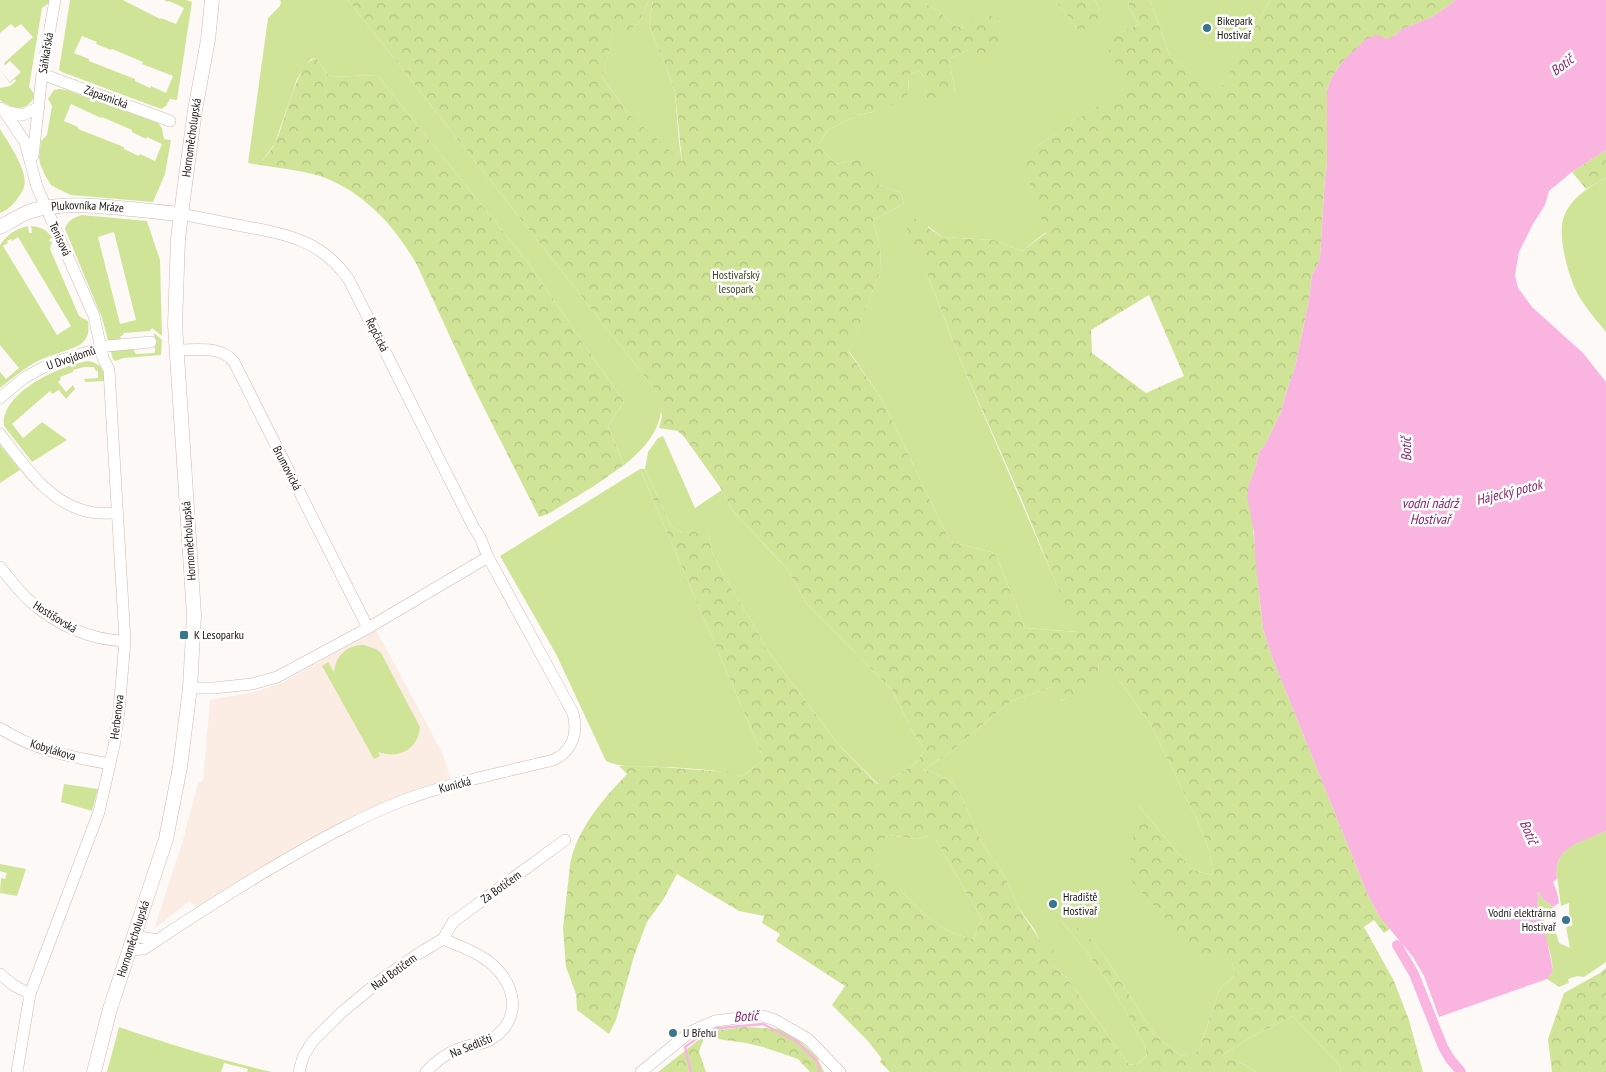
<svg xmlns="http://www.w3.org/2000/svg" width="1606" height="1072" font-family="'PT Sans Narrow',sans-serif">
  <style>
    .built { fill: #fcede4 }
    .green { fill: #d0e498; fill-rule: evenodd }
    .forest { fill: url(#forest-crowns); fill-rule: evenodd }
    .water { fill: #f9b4df }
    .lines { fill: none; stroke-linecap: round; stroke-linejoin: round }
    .stream { stroke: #f9b4df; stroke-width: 2.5 }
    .canal { stroke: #f9b4df; stroke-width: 10 }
    .minor-casing { stroke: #ccbbb1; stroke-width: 12 }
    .tertiary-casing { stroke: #ccbbb1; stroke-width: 15 }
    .minor { stroke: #fff; stroke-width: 11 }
    .tertiary { stroke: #fff; stroke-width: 14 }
    .poi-dot { fill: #38768c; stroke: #fff; stroke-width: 2 }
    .labels { text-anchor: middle; stroke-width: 5; stroke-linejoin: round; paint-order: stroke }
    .poi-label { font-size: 12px; fill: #1b1512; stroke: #fff; text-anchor: start }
    .street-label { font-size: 12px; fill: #1b1512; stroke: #fff }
    .park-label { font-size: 12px; fill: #3c451e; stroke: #fff }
    .water-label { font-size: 14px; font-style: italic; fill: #87276c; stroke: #fff }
  </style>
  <defs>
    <pattern id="forest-crowns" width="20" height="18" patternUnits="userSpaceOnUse" patternTransform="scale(1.25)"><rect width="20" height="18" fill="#d0e498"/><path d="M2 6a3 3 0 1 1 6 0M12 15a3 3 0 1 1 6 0" fill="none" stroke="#b2c382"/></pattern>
  </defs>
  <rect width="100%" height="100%" fill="#fdf9f7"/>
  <path class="built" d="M376,630l67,124 8,26 -88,31 -54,29 -112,69 -7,-8 -36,28 28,-85 16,-61 5,-3 7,-80 48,-9 25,-9z"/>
  <path class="green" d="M0,0h50l-1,3 -7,5 -13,79 6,8c-8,18 -22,15 -35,5v-12l10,-2 6,-5 -1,-2 -5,4 -10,-13 10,12 11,-10 -11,-11 -5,4 -1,-2 29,-26 -12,-13 -6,4 -4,-4 -11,9z
    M70,0h53l37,19 1,-1 15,6 8,-16 -15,-7 -1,1 -4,-2h22l6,2 -15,98 -7,-1 -4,7 -5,3 -99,-37 -3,-2zM82,36l15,6 -1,2 15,6 1,-1 31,13 -1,2 31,12 -7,17 -15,-7 -1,2 -15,-7v-2l-46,-18v-2l-15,-6z
    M279,0h69l309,392c2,6 4,13 4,19 -2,22 -21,42 -37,54l-16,-39 16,-24 -98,-142 -149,-185 -47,2 -14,-19 -5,1 -14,20 -22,64 -16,22 -11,-2 20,-145 12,-12 1,-5z
    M649,0h4l-4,26 17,41 9,25 4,50 3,21 -54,-50 -26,-36 11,-40 25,-13z
    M914,0h141l23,30 22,-19 -5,-11h33l1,8 10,16 -26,12 17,49 -94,62 -11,17 21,68 -24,19 -28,-11 -52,-3 -14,-11 -1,47 32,84 118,275 -52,-4 -30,-75 -45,-11 -67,-141 -34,-50 32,-82 -1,-24 -7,-25 31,-16 -3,-11 -22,-8 -22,-25 -21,4 -11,-11 -6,-9 9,-14 29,-15 16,-3 35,-18 1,-19 10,-5 8,12v18l28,-9 -6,-32 20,-10 -5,-21 -12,-3 -12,-13 -15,-9h-11z
    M1150,0h120l-52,94 -48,-38z
    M59,89l8,1 91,33 4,5 2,11 7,1 -6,34 -12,28 -82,-7 -13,-6 -7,-4 -6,-10 -5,-11 -1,-7 2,-16 6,-6 5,-29 -4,-7 6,-9zM71,104l30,14 1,-1 30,13v2l14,7 1,-2 15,7 -7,17 -15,-7 -1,2 -15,-7v-2l-46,-18v-2l-14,-6z
    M0,129c8,13 29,43 24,58 -1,5 -6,10 -8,14 -5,5 -10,10 -16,12z
    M1606,178v154c-8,-10 -17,-20 -24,-31 -12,-16 -26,-66 -18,-85 8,-19 25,-29 42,-38z
    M82,215l65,6 13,39 2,76 -10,-8 -2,3 -27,2 1,1 -4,3 3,4h5l8,13 19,-1 -1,-20 8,7 -1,15 -37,3 -9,3 -2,-2 -11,-41 -37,-89c2,-8 9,-12 17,-14zM114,232l22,88 -16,4 -22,-87z
    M28,226l1,7h3l-1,-7c11,1 16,4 22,13l-2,-1 -2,3 3,1 -2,7 29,67 9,5c1,9 1,16 -6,22 -6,6 -33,12 -44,18 -14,7 -25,17 -38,27v-16l6,7 13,-11 -19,-23v-100c8,-11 15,-16 28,-19zM18,237l53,89 -14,9 -54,-89 5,-3 -1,-2 4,-2 1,2z
    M88,361c13,2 16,9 17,20l-20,1 -1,-3 14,-1v-7h-2l-2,-4h-10l-11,3v2l-13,5 1,2 -3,3 8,10 7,-7 2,4 -9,10 -7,-9 -7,4 -2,-3 -38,33 11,14 19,-16 25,18 -35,22 -28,-36c-4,-34 58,-61 84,-65z
    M663,436l32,72 27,-18 10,20 55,59 20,35 85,86 21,42 12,18 -9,13 -19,12 -19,9 -40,-40 -73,-97c-15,-32 -37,-60 -52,-93 -4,-10 -2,-18 -8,-29 -15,6 -20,12 -34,1l-26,-57 3,-17 10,-14z
    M0,445l20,25 -20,13z
    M640,469l124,290 -22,18c-23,-8 -57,-9 -82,-10 -20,-1 -35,2 -54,-6l-50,-107 -56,-98z
    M364,645l12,4 5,4 39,74c-2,23 -21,32 -42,25l2,4 -6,3 -52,-93 6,-4 6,10c2,-17 13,-27 30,-27z
    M1108,658l11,22 32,45 47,97 12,31 3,22 -21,-5 -54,-65 63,152h30l4,18 -16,15 -20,61 -18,5 -27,-22 -48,-76 -15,-19 -31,-20 29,36 24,34 32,57 2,9 -9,9 -9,1 -62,-87 -15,-13 -18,-36 -16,-22 -13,-30 -23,-34 -21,-47 -5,-9 -7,-7 -16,-8 -10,-2 25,-16 63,-53 41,-14 9,14 38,-26 -1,-12z
    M64,784l34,5 -6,22 -31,-9z
    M1606,831v131l-22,15 -7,-1 -9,3 1,4 -10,4 -12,-8 6,-8 -2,-15 -13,-47 -1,-5 2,-6 -2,-4 2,-2 3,6 11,9 -9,12v2l3,3 7,1 5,18 11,5 -4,-21 7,-2 -4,-11v-11l-8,3 -5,-37 4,-12 9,-10 14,-7z
    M888,835l29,4 16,-4 49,84 -9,20c-7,-2 -15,-4 -22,-7 -29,-13 -60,-53 -82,-77z
    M0,864l26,5 -9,27 -17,-3 1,-15 4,1 2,-6 -7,-2z
    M1293,1016l48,51 -1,5h-84l-11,-7 -23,-10 31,-19z
    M119,1027c50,17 101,33 153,45h-25l1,-3 -24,-6 -3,9h-114z"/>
  <path class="forest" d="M348,0h301l-11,24 -25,14 -11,39 26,36 54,49 -7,-70 -9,-25 -17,-41 4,-26h261v3h11l15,9 12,13 12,3 15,-17 20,8 4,27 -19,10 -15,-7 -20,10 6,32 -16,13 -7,2 -5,-6v-18l-8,-12 -10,5 -1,19 -10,9 -25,9 -16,3 -29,15 -9,14 6,9 11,11 21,-4 15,1 7,24 22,8 3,11 -31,16 7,25 1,24 -32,83 34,49 67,141 45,11 30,75 51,4 -55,-134 -62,-141 -32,-84 -25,-55 9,-2 31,21 52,3 28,11 24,-18 -22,-69 12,-17 93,-62 -20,-33 3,-16 27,-12 -10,-16 -1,-8h22l20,56 48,37 52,-93h186l-24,17 -32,13 -4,5 -53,26 -11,16 -5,13v74l-2,14 -5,79 -2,7 -6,11 -4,30 -13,62 -9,26 -5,19 -16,33 -6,7 -3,14 -7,18 11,119 3,26 9,28 95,236 12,23 11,13 -6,4 -10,-13 -10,7 30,54 15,39 14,52h-83l1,-5 -48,-51 -40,20 -31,19 23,10 11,7h-366l-10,-10 2,-3 -15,-19 -35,-35 13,-19 -69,-45 4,-7 -18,-11 2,-7 -25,-5 -62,-37 -14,26 -16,22 -13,34 -18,64 -7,14 -32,-24 -1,-16 -10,-27 -3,-39 7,-63c6,-35 33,-66 57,-91l-8,-8 41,1 68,5 14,5 22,-18 -124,-290h5l26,57c14,11 19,5 34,-2 6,11 4,20 8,30 15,33 37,61 52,93l73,97 39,40 20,-9 19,-12 9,-13 -12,-18 -21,-42 -85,-86 -20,-35 -10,-11 -45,-48 -10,-20 -37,-52 -7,-7 -19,-3 3,-12 -5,-24zM1149,295l35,81 -38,17 -54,-40 -1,-23zM1108,659l11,21 32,45 47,97 12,31 3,22 -21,-5 -54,-65 -10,72 73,80 30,1 4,17 -16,15 -20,61 -18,5 -27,-22 -48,-76 -15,-19 -26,-21 -5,1 29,36 24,34 32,57 2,9 -9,9 -9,1 -62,-87 -15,-13 2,-19 -2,-2 -9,1 -25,-38 -13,-30 -23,-34 -21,-47 -5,-9 -7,-7 -16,-8 -10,-2 25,-16 63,-53 41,-14 8,14 36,-19 3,-7 -1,-12zM888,835l29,4 16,-4 49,84 -9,20c-7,-2 -15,-4 -22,-7 -29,-13 -60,-53 -81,-77z
    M1055,0h40l5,11 1,14 -23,5z
    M316,58l14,19 47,-2 149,185 98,142 -16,24 16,39 -30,21 -46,28 -9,3 -69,-137 -53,-115c-22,-39 -54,-74 -97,-89 -20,-6 -41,-8 -61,-11 5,-7 12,-14 16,-22 10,-18 20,-79 41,-85z
    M1606,150v28l-20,11 -14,-17z
    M1606,968v104h-54l-4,-33 16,-46 36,-20z
    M745,1027l36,2 18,11 18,17 7,15h-14l-12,-13 -35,-12 -17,-4 -42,-6 -5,15 7,20h-48l52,-41z"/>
  <path class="water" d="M1456,0h150v150l-34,22 -23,19 -4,14 -12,19 -14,28 -4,23 3,13 14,19 51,46 23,29v449c-23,11 -54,15 -49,48l-4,3 4,10 2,11 -6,4 -11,-9 -3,-6 -2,2 2,4 -2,6 1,5 9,31 6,31 -6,8 -108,38 -15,-41 -11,-19 -34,-41 -12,-23 -95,-236 -9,-28 -8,-73 -1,-24 -7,-36 2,-12 7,-18 3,-14 6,-7 16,-33 5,-19 9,-26 13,-62 4,-30 6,-11 2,-7 5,-79 2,-14v-74l5,-13 11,-16 24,-23 11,-3 8,4 10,-4 4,-5 32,-13z"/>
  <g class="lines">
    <path class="stream" d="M691,1072l-6,-25 25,-18 53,-5 33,17 21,20 3,11"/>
    <path class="canal" d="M1397,945l17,29 29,73 7,12 11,13"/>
    <g class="minor-casing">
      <path id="minor" d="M42,74l128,47
        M0,108l4,3 21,31 12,45 57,129 9,42 6,12 16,271 -6,70 -5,35 -15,66 -69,182 -13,78
        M4,111l19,4 16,-8
        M33,156l9,-82 13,-74
        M176,350c20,0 45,-5 58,12l134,266
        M0,398l24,-20 16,-9 22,-9 45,-14 44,-4
        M0,434c24,31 49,70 90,78 9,2 18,1 27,1
        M0,567c10,12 19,25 31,35 26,23 59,38 94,39
        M190,688h23l39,-4 25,-7 91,-49 120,-71
        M0,728c33,22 72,29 110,36
        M134,936l24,4
        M129,950l15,-1c46,-31 93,-61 141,-89 40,-23 79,-45 122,-61 47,-17 98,-27 146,-39 20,-9 25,-27 20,-47l-85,-156 -8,-20 -6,-9 -125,-248c-27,-40 -63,-46 -107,-54 -20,-4 -41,-8 -61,-12
        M0,974l13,11 17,9
        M299,1072l4,-15 9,-15 30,-30 40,-33 36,-25 25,-15 10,-17 112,-82
        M426,1072c11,-12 25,-22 41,-26 8,-2 16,-2 23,-6 35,-21 26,-60 -5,-81 -13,-9 -28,-14 -42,-20
        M641,1072l49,-40 25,-11 39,-5h9l12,4 33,19 32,33"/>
    </g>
    <g class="tertiary-casing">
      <g id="tertiary">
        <path id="s1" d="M0,227c10,-5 20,-12 31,-16 44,-13 104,0 150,3"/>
        <path id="s2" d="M94,1072l16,-63 56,-170 14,-72 10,-79 4,-73 -19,-290 3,-86 3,-25 14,-104 13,-70 4,-40"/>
      </g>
    </g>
    <use href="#minor" class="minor"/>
    <use href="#tertiary" class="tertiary"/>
  </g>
  <g class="poi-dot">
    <circle cx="1207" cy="28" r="5"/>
    <rect x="179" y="630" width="10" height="10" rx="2.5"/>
    <circle cx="1053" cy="904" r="5"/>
    <circle cx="1566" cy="920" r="5"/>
    <circle cx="673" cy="1033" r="5"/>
  </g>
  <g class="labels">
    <g class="poi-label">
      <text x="1217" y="25">Bikepark<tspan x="1217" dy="14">Hostivař</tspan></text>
      <text x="194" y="639">K Lesoparku</text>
      <text x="1063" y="901">Hradiště<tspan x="1063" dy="14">Hostivař</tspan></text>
      <text x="1556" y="917" text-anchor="end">Vodní elektrárna<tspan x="1556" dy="14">Hostivař</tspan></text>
      <text x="683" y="1037">U Břehu</text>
    </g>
    <g class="street-label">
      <text transform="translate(46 53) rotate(-81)" y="4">Sáňkařská</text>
      <text transform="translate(106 97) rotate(20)" y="4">Zápasnická</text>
      <text dy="4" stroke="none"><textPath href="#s2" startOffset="949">Hornoměcholupská</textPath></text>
      <text dy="4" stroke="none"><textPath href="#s1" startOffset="92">Plukovníka Mráze</textPath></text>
      <text transform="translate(60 239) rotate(65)" y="4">Tenisová</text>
      <text transform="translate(377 335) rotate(63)" y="4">Řepčická</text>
      <text transform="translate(71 358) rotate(-19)" y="4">U Dvojdomů</text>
      <text transform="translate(287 468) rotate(63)" y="4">Brumovická</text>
      <text transform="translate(189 541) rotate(-94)" y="4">Hornoměcholupská</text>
      <text transform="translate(55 617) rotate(32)" y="4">Hostišovská</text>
      <text transform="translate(117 717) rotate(-83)" y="4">Herbenova</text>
      <text transform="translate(53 750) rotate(17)" y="4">Kobylákova</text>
      <text transform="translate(455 785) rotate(-15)" y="4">Kunická</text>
      <text transform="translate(501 887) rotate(-36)" y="4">Za Botičem</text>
      <text dy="4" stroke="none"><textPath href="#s2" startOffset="139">Hornoměcholupská</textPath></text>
      <text transform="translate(394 972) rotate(-36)" y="4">Nad Botičem</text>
      <text transform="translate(471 1046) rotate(-22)" y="4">Na Sedlišti</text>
    </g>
    <g class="park-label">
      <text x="736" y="279">Hostivařský<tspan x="736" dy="14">lesopark</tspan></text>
    </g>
    <g class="water-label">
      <text transform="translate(1562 65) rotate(-37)" y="5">Botič</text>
      <text transform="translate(1406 449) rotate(-91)" y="5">Botič</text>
      <text transform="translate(1509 492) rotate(-14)" y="5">Hájecký potok</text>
      <text x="1430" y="508">vodní nádrž<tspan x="1430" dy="16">Hostivař</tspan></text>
      <text transform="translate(1529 832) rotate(67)" y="5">Botič</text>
      <text transform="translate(746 1016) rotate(-3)" y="5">Botič</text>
    </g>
  </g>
</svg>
